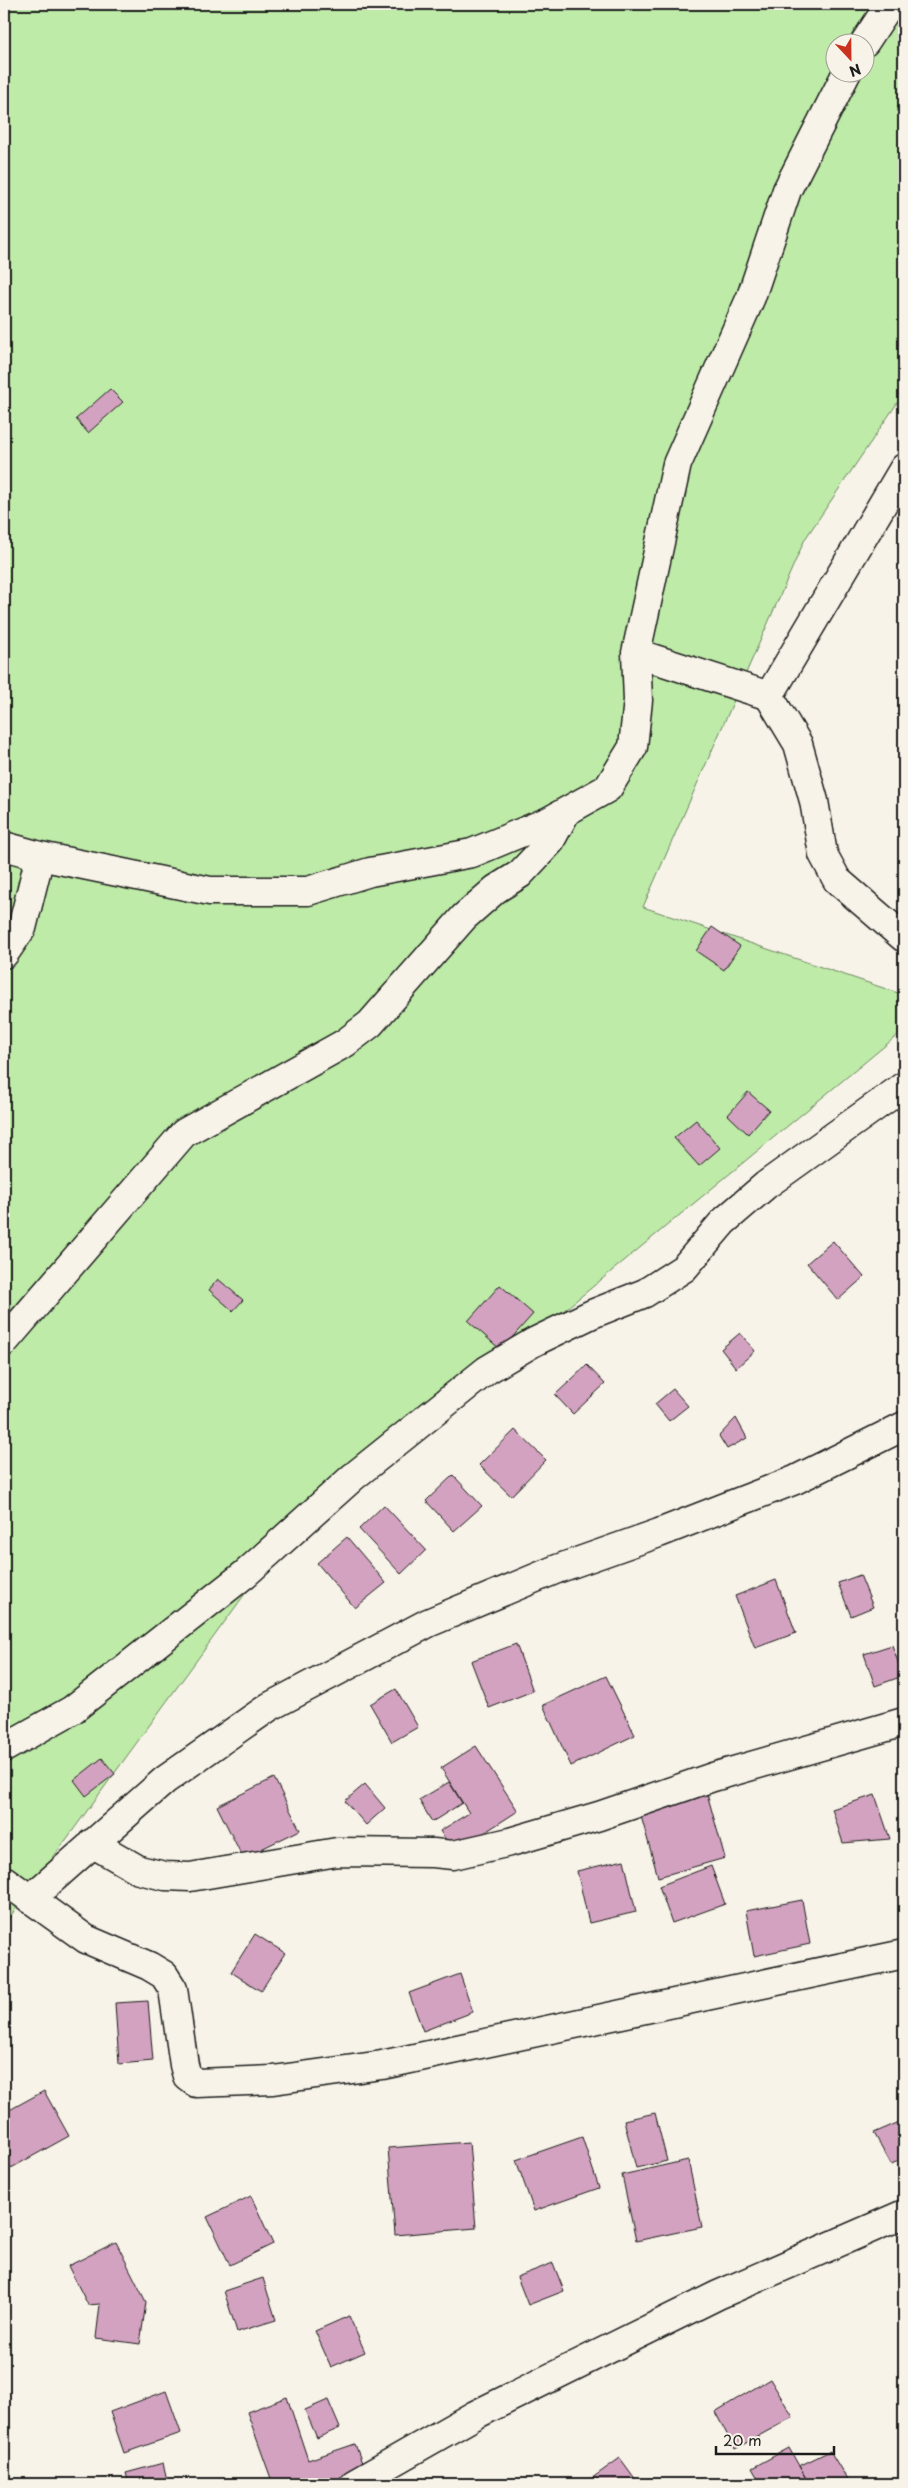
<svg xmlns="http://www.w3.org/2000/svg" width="908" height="2488" font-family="'Playpen Sans',sans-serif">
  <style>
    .green { fill: #beeba8; stroke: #6d8462; fill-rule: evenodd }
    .building { fill: #d3a2c0; stroke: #1c1c1c }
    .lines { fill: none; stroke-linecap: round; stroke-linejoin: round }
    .minor-casing { stroke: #1c1c1c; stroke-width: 31 }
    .minor { stroke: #f7f3e8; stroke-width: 28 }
  </style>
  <rect width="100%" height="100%" fill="#f7f3e8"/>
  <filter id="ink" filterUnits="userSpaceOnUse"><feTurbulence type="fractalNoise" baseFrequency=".02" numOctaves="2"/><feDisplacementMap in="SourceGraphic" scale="10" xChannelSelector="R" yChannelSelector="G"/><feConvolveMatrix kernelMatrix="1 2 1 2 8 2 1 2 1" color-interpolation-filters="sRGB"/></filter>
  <g filter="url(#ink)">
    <path class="green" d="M4,4h900v389l-99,146 -162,368 261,88v35l-622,513 -278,382zM836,42h30v30h-30z"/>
    <path class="building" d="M110,389l13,13 -35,31 -12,-14z
      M712,927l28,19 -16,24 -28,-19z
      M748,1092l21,18 -21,24 -20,-19z
      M696,1120l24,28 -21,18 -25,-28z
      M833,1241l31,36 -26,23 -31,-37z
      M218,1279l25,21 -10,11 -24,-21z
      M500,1285l33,29 -32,36 -33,-29z
      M740,1333l15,18 -19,17 -15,-19z
      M587,1365l18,19 -32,30 -18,-19z
      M673,1389l15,17 -19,15 -14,-17z
      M736,1418l11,20 -20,11 -8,-13z
      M515,1430l31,30 -35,36 -32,-31z
      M453,1475l29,31 -28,25 -28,-30z
      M384,1505l42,45 -25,24 -42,-45z
      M347,1537l39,46 -31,25 -38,-45z
      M860,1575l13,32 -22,9 -13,-33z
      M776,1580l20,53 -41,15 -20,-52z
      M516,1644l17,47 -44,17 -18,-47z
      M892,1645l11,31 -28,10 -11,-32z
      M606,1676l29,59 -64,31 -28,-61z
      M396,1689l22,38 -26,15 -22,-38z
      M476,1746l42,65 -64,41 -14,-21 29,-18 -28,-45z
      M102,1758l13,16 -29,22 -12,-16z
      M274,1778l26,52 -57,28 -26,-52z
      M449,1782l13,21 -30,19 -13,-22z
      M365,1784l20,24 -19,17 -21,-24z
      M706,1790l19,68 -67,19 -19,-68z
      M875,1795l15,44 -47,4 -11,-34z
      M624,1860l12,52 -47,11 -12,-52z
      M711,1866l14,38 -53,19 -13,-37z
      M802,1900l8,44 -56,12 -8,-45z
      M255,1934l30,19 -24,38 -30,-19z
      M460,1974l13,38 -50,19 -14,-38z
      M148,2001l5,60 -34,3 -4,-61z
      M44,2091l25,45 -65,36v-59z
      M655,2113l12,48 -31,7 -12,-48z
      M904,2120v39l-13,5 -17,-31z
      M582,2137l17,51 -65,23 -18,-51z
      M469,2142l7,86 -81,7 -7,-87z
      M688,2160l14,67 -66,14 -14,-66z
      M251,2196l22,48 -43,21 -23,-48z
      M116,2242l30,60 -6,42 -44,-6 4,-34 -12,1 -20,-39z
      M553,2263l11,28 -36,14 -11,-28z
      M263,2278l13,42 -39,12 -13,-41z
      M349,2316l16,36 -34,15 -16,-36z
      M770,2379l23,38 -58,32 -20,-37z
      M166,2391l15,42 -57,20 -14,-41z
      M287,2397l21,63 47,-16 10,27 -36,13h-56l-26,-72z
      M328,2400l12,28 -23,10 -12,-28z
      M789,2448l20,36h-48l-9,-16z
      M830,2451l20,33h-41l-10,-18z
      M620,2458l19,26h-55z
      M163,2463l5,21h-39l-3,-11z"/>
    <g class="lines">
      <g class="minor-casing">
        <path id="minor" d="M865,42l25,-38
          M847,72l-60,118 -36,107 -74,167 -41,189 133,43 29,48 16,57 9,53 14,26 66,57 1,-2
          M769,696l135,-228
          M4,846l36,10 170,35h98l62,-19 102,-19 77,-32 59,-33 25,-41 5,-47 -2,-47
          M4,954l18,-26 18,-72
          M4,1342l180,-209 161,-90 25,-19 94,-107 32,-28 24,-15 29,-31 17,-31
          M4,1748l68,-38 173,-136 108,-97 134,-107 47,-28 58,-28 53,-21 39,-25 39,-46 43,-37 138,-99
          M92,1843l47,27 26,6 25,1 147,-25 96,1 20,2 57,-13 89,-26 114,-39 191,-55
          M4,1880l82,59 63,27 15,9 9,14 11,76 3,11 9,7 77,-3 109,-15 522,-111
          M30,1899l135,-119 104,-73 159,-84 129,-54 102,-36 136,-53 109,-54
          M354,2484l121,-69 243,-120 186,-81"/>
      </g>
      <use href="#minor" class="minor"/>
    </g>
  </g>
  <rect width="908" height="2488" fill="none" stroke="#f7f3e8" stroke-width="20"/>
  <rect x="10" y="10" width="888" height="2468" fill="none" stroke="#1c1c1c" stroke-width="2" filter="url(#ink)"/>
  <g transform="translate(850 58) rotate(158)"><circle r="24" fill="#f7f3e8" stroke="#9f9d96"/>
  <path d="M0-4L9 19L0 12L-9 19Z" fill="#c8321e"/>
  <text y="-8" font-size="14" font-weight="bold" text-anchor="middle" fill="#1c1c1c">N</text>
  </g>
  <path d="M716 2446v8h118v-8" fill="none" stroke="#1c1c1c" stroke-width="2.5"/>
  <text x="723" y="2446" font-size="15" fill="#1c1c1c" stroke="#f7f3e8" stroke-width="4" paint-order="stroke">20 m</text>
</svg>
